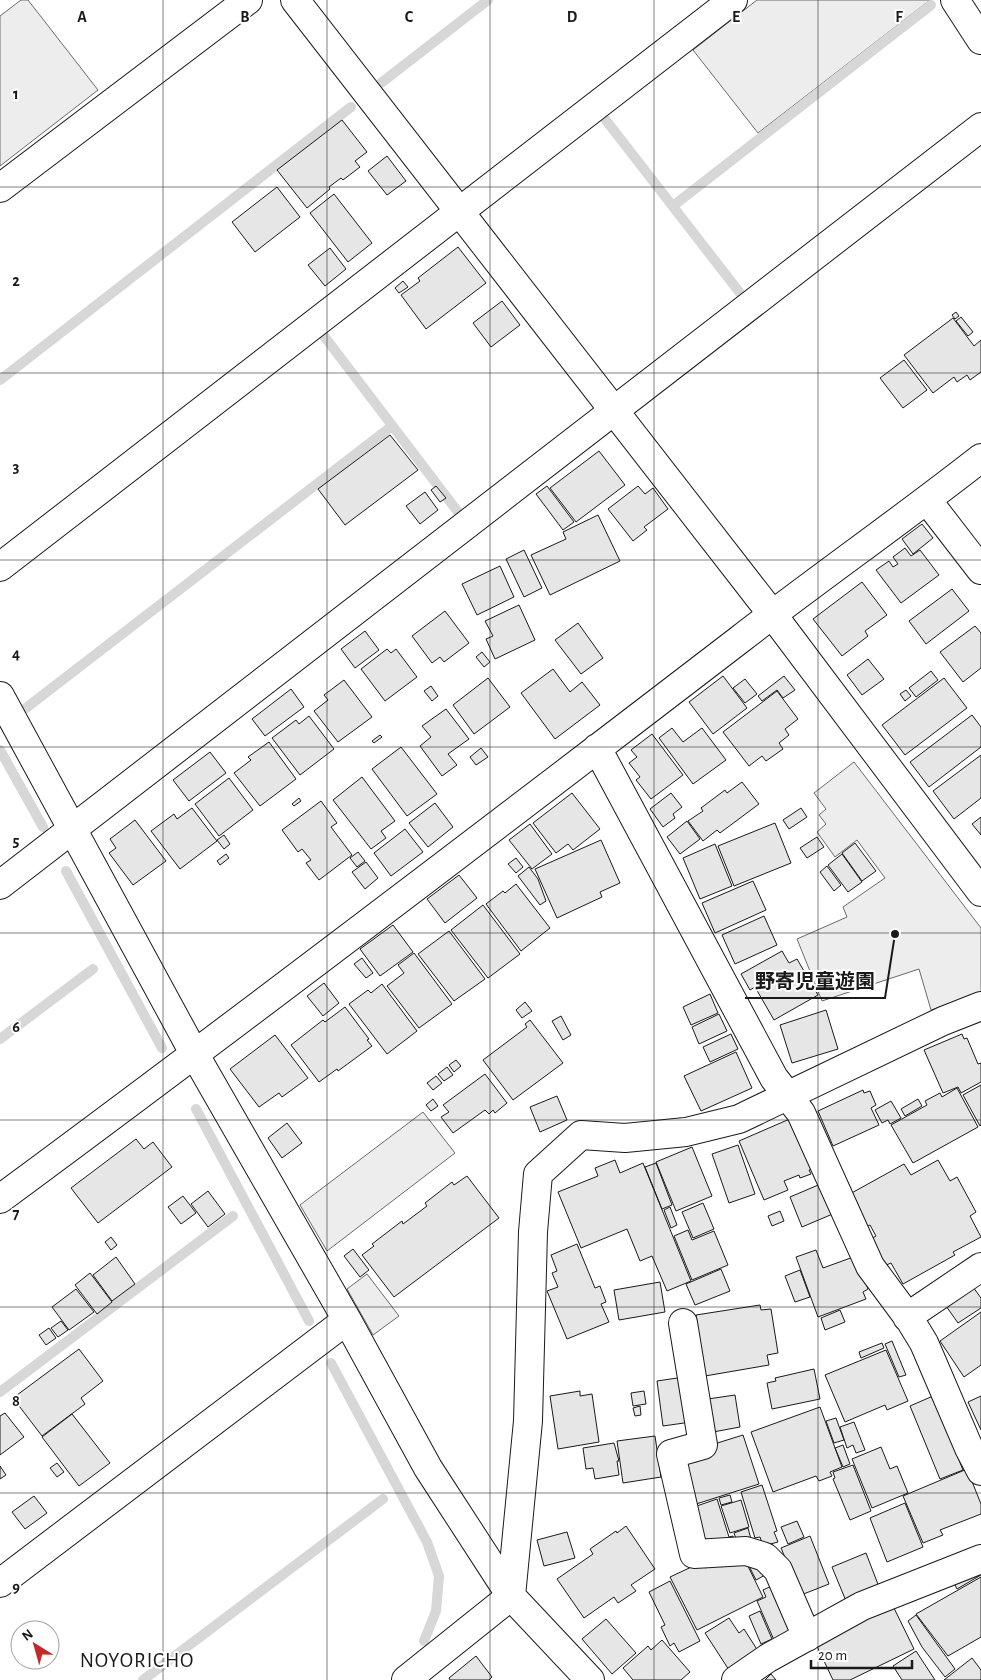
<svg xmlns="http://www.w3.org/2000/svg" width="981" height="1680" font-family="'Alegreya Sans','Noto Sans JP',sans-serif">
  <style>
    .built { fill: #ededed; stroke: #6a6a6a }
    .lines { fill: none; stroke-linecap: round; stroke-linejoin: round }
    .stream { stroke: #d7d7d7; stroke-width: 10 }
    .building { fill: #e6e6e6; stroke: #1a1a1a }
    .minor-casing { stroke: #1a1a1a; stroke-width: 30 }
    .tertiary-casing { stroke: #1a1a1a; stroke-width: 30 }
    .minor { stroke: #fff; stroke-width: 28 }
    .tertiary { stroke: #fff; stroke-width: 28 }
    .grid { fill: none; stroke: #1a1a1a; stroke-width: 1; stroke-opacity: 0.55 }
    .labels { text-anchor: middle; stroke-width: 4; stroke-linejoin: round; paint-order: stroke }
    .quarter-label { font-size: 21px; letter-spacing: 1px; fill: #1a1a1a; stroke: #fff }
    .grid-label { font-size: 16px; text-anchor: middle; font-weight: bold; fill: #1a1a1a; stroke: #fff; stroke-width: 4; stroke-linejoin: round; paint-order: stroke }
    .leader { fill: none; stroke: #1a1a1a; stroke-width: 2 }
    .callout-dot { fill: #1a1a1a; stroke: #fff; stroke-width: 2 }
    .callout-label { font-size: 20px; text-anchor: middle; font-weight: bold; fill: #1a1a1a; stroke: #fff; stroke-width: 4; stroke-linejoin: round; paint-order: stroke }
  </style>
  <rect width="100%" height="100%" fill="#fff"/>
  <path class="built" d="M21,0h7l70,90 -98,76v-150z
    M757,0h173l-172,133 -65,-83z
    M854,762l127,166v65l-50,17 -12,-41 -97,32 -25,-62 50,-22 -4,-10 42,-29 -28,-38 -22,17 -18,-25 9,-8 -7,-9 7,-6 -12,-16z
    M423,1112l32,41 -128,98 -27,-46z
    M367,1274l32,42 -26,19 -26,-46z"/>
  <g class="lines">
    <path class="stream" d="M381,83l107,-83
      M605,119l135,174
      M673,206l258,-201
      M324,336l134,176
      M0,380l351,-273
      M26,708l366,-282
      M0,750l43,77
      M66,871l96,177
      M0,1039l93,-70
      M196,1109l113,212
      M331,1363l96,179 12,34 -3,35 -12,30
      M0,1392l233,-176
      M143,1680l240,-181"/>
  </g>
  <path class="building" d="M342,120l25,32 -12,9 5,6 -17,13 -2,-2 -12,9 1,2 -23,19 -30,-38z
    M387,156l19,25 -19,14 -19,-24z
    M277,187l23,30 -45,35 -23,-30z
    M334,194l38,49 -24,19 -38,-49z
    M458,247l28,36 -60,46 -25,-34 19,-14 -2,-3z
    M330,248l16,21 -21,17 -17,-21z
    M403,281l5,6 -9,6 -4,-5z
    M502,301l18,24 -29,22 -18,-24z
    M956,312l3,4 -4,3 -3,-4z
    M961,317l12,15 -5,4 -12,-15z
    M953,318l21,28 7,-6v32l-11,8 -3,-5 -10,7 -3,-5 -21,16 -29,-38z
    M904,360l23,30 -24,18 -23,-30z
    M390,435l28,35 -73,55 -27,-36z
    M599,451l26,34 -49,37 -26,-34z
    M436,486l10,12 -6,4 -9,-12z
    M547,486l27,36 -11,8 -27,-36z
    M638,486l7,8 8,-6 15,21 -24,18 3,3 -14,11 -25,-32z
    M425,492l13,18 -18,14 -14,-18z
    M598,515l22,46 -70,34 -19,-40 35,-16 -3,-7z
    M922,524l11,14 -20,16 -11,-15z
    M905,548l6,8 9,-6 19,25 -38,28 -25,-33 13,-9 4,6 5,-3 -5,-7z
    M524,550l18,38 -18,9 -18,-38z
    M500,566l14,31 -37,18 -15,-31z
    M862,582l25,33 -22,16 3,5 -26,20 -29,-37z
    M952,589l17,22 -43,33 -17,-23z
    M519,605l16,35 -40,19 -9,-20 7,-3 -8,-15z
    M445,611l24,32 -25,19 -4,-5 -8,6 -20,-27z
    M578,623l25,35 -22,16 -26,-34z
    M975,626l6,7v35l-18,14 -23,-30z
    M365,631l14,19 -24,18 -14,-19z
    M387,649l4,4 5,-4 21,28 -32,24 -24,-32z
    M482,652l8,10 -6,5 -8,-10z
    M868,659l16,20 -22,16 -15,-20z
    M553,669l17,23 12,-10 18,23 -45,34 -34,-46z
    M931,671l7,9 -22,17 -7,-9z
    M723,676l24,32 -34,26 -24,-32z
    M784,676l11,14 -12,8 -6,-8 -15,11 -4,-5z
    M488,678l22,29 -36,27 -21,-29z
    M944,678l23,30 -62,47 -23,-30z
    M745,679l12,15 -12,9 -12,-15z
    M344,680l28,37 -34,25 -24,-31 14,-11 -4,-5z
    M431,686l7,10 -6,5 -8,-10z
    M291,689l13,18 -39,29 -13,-17z
    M906,690l5,6 -6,5 -5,-7z
    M777,691l21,28 -13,10 4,6 -10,8 4,6 -17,12 -4,-5 -13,10 -26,-34z
    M446,709l23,30 -21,15 9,11 -15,11 -22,-30 11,-9 -9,-11z
    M972,715l9,12v20l-52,40 -19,-25z
    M309,716l25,33 -34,26 -28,-37 24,-18 3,4z
    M672,728l11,14 19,-14 24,32 -33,24 -34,-46z
    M652,734l31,41 -32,24 -15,-19 4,-3 -11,-14 8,-6 -6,-7z
    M380,735l2,2 -8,6 -2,-2z
    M269,742l27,37 -36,27 -26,-33 17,-13 -3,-3z
    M401,747l36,47 -30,22 -35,-47z
    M481,748l7,9 -12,8 -6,-8z
    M210,752l16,21 -37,28 -16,-21z
    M981,755v43l-27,21 -21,-28z
    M362,777l33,44 -14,10 5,7 -15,11 -38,-49z
    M229,778l24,32 -34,26 -24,-32z
    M742,782l17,22 -39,29 -3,-3 -14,11 -15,-20 15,-10 -2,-3 24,-18 2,3z
    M572,793l28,36 -27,21 -5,-6 -12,9 -23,-30z
    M671,793l11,14 -9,7 2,4 -12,9 -13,-18z
    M299,798l2,3 -7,5 -2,-2z
    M321,801l16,22 -6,4 21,28 -33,25 -13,-17 5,-3 -9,-11 -4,3 -16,-22z
    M435,803l18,24 -25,20 -19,-24z
    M192,808l25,33 -37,28 -29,-38 23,-17 3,5z
    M801,808l6,9 -18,12 -6,-9z
    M981,817v18l-9,-11z
    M135,820l31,41 -33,24 -24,-32 7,-5 -6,-9z
    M687,821l13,18 -20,15 -13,-17z
    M775,823l16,40 -57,23 -16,-40z
    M530,824l22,30 -20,15 -23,-29z
    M405,829l18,23 -32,24 -17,-23z
    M224,835l6,9 -6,5 -7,-9z
    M817,837l7,10 -17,11 -7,-10z
    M601,840l19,43 -20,9 2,5 -45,21 -22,-49z
    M855,843l21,28 -14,10 -20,-28z
    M715,844l17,42 -32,13 -17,-41z
    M358,852l7,9 -8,6 -7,-9z
    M226,854l3,4 -9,7 -3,-4z
    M842,854l20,28 -14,10 -20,-27z
    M516,858l7,9 -7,6 -8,-9z
    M366,862l12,16 -13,11 -13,-17z
    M827,866l14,19 -7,6 -14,-19z
    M529,867l9,12 8,22 -6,4 -22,-29z
    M459,875l18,23 -32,25 -18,-24z
    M753,881l13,29 -51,23 -13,-30z
    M516,884l34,44 -29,23 -35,-47 17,-13 2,2z
    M483,905l37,49 -32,24 -37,-48z
    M764,916l13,29 -42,19 -13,-29z
    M393,925l20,27 -33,24 -20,-27z
    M449,931l36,48 -31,22 -36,-47z
    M782,951l7,12 8,-4 21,36 -44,25 -19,-33 -5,3 -9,-16z
    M414,953l38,51 -33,24 -32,-42 17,-13 -6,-8z
    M362,958l11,15 -7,5 -12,-14z
    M324,983l15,20 -16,13 -16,-20z
    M382,984l35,47 -30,23 -38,-50 19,-14 3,3z
    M710,994l8,19 -27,12 -8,-18z
    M525,1002l7,9 -10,7 -6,-8z
    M345,1007l24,32 -2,1 5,6 -34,25 -1,-2 -18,13 -28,-37 32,-25 2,2z
    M826,1010l12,39 -46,14 -12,-38z
    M719,1014l8,17 -28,13 -7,-17z
    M561,1016l10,19 -8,5 -11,-19z
    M530,1020l33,43 -50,37 -30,-40 44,-33 -2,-3z
    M731,1034l7,15 -28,13 -7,-15z
    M962,1034l2,5 3,-1 11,26 3,-1v19l-20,11 -3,-6 -15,6 -19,-43z
    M275,1035l33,43 -26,19 -3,-4 -20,14 -29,-38z
    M736,1052l16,36 -51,23 -17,-35z
    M456,1060l5,6 -7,6 -5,-7z
    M447,1067l6,8 -9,6 -6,-7z
    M485,1074l22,29 -12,10 -2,-3 -4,4 -4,-4 -32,23 -12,-16 8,-5 -6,-7z
    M436,1076l6,7 -9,7 -6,-7z
    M981,1085v40l-1,1 -17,-31z
    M957,1088l21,39 -65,36 -22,-38 36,-20 -2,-4 15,-8 2,4z
    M863,1090l1,3 6,-2 6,14 -5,3 8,17 -46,21 -15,-35z
    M557,1096l10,24 -27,12 -10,-25z
    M433,1099l5,7 -7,5 -5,-6z
    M918,1099l4,7 -17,10 -4,-7z
    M891,1101l10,17 -11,6 -2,-4 -6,3 -7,-13z
    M792,1118l21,51 -4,1 2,4 -11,4 -1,-3 -15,6 4,9 -24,10 -25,-59z
    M287,1123l15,20 -20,15 -14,-20z
    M136,1139l8,10 9,-7 19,25 -74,56 -27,-35z
    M738,1145l17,49 -26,9 -17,-49z
    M692,1147l20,49 -36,15 -20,-49z
    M615,1160l5,13 23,-10 48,118 -24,10 -15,-35 -12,5 -13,-32 -46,19 -23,-56 40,-16 -3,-8z
    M938,1160l12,21 7,-4 19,35 -6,4 11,21 -28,15 2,3 -52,29 -12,-21 -7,3 -15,-26 7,-4 -6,-11 -4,2 -18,-32 56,-31 7,11z
    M656,1163l16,42 -10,4 -17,-42z
    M467,1176l32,42 -105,79 -32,-42 12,-9 -2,-2 30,-23 1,3 24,-18 -2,-3 27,-21 2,3z
    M823,1183l12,30 -33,14 -12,-30z
    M208,1191l17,23 -17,13 -17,-23z
    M183,1196l13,17 -15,11 -13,-17z
    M703,1203l11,26 -21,9 -11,-26z
    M670,1207l7,18 -6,3 -7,-18z
    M780,1211l4,10 -12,5 -4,-10z
    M688,1230l4,10 22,-9 14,34 -36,15 -18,-44z
    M111,1237l6,8 -6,5 -6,-8z
    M577,1244l18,44 5,-2 6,16 -5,2 8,18 -42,17 -20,-48 11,-4 -6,-14 5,-2 -6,-16z
    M353,1249l16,21 -9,7 -16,-21z
    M816,1250l7,18 33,-12 12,33 -5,3 3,7 -48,18 -22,-60z
    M116,1257l19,27 -23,17 -19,-26z
    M721,1269l9,22 -35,14 -9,-21z
    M800,1270l10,27 -15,5 -10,-26z
    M90,1273l22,29 -15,12 -22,-29z
    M660,1282l5,30 -46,8 -5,-30z
    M973,1287l8,11v10l-23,15 -12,-17z
    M76,1289l18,23 -25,18 -17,-23z
    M760,1305l1,5 10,-1 7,44 -11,2 2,10 -64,11 -9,-61z
    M840,1310l5,12 -20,8 -4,-12z
    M981,1312v53l-17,12 -24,-36z
    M61,1321l7,9 -10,7 -7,-9z
    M49,1328l7,10 -10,7 -7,-10z
    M892,1341l14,34 -7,2 -14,-33z
    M882,1343l2,5 -23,10 -2,-6z
    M79,1349l24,32 -22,17 4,6 -43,32 -29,-38z
    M886,1350l22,51 -21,9 -2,-5 -40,17 -20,-47z
    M814,1369l6,30 -48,10 -5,-26 9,-2 -1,-3z
    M684,1377l7,45 -28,4 -6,-45z
    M580,1391v5l12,-2 7,48 -41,7 -8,-53z
    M644,1391l2,13 -13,2 -2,-13z
    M735,1395l5,32 -27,5 -5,-33z
    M933,1396l30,74 -23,9 -30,-73z
    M981,1396v34l-13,-28z
    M640,1406l1,9 -6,1 -2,-8z
    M820,1407l22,60 -12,5 2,4 -13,5 -3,-5 -43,16 -22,-60z
    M5,1413l19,24 -24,18v-39z
    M72,1414l38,49 -31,23 -37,-49z
    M836,1418l8,22 -10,3 -8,-22z
    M854,1422l11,28 -9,3 -3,-8 -6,3 -7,-21z
    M743,1435l16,49 -66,21 -14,-45 32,-15z
    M655,1436l6,41 -38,6 -6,-42z
    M614,1443l5,18h-2l2,14 -24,4 -2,-11 -7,1 -3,-21z
    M843,1445l7,19 -7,3 -8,-19z
    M881,1447l9,22 7,-3 11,27 -36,15 -20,-49z
    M57,1463l7,9 -7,5 -7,-9z
    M853,1465l18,46 -21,9 -17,-41 2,-1 -2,-6z
    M0,1466l6,9 -6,4z
    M967,1469l14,35v10l-41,16 3,5 -20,8 -20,-47z
    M762,1485l15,46 -3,1 4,10 -15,4 -3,-9 -5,1 -14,-46z
    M730,1495l2,7 -11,3 -2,-7z
    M34,1496l13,17 -22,16 -13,-17z
    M717,1499l12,38 4,-1 2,7 -31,5 -13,-40z
    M741,1500l8,27 -19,6 -9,-27z
    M905,1503l18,44 -36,15 -17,-44z
    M797,1521l7,16 -16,7 -7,-17z
    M626,1526l29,43 -24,16 5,6 -18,12 -4,-6 -30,21 -27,-39 36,-25 -3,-5 26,-18 1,2z
    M748,1528l3,11 -13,5 -4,-11z
    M567,1532l8,26 -31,8 -7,-26z
    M810,1536l19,48 -28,11 -20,-47z
    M866,1553l13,34 -33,14 -14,-34z
    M743,1556l20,41 -66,33 -27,-53 32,-15 3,6 13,-6 3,5z
    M747,1562l20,12 -11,6z
    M981,1569v6l-24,14 -4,-8z
    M981,1577v60l-33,19 -32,-42z
    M670,1581l30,60 -21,11 -5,-9 -4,3 -9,-19 4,-2 -16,-33z
    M778,1583l20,47 -24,10 -17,-39 9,-4 -3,-7z
    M892,1604l22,45 -64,31h-17l-18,-38z
    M760,1611l12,28 -11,5 -12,-28z
    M916,1615l39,54 -10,8 -23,-30 -14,-26z
    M729,1618l10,15 5,-4 14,22 -29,19 -24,-37z
    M606,1619l30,34 -24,21 -30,-35z
    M662,1640l28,32 -9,8h-48l-10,-12 25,-22 3,4z
    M916,1651l19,29h-33l-9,-14z
    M476,1656l16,21 -3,3h-39l-1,-2z
    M972,1658l9,12v10h-37z
    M771,1674l5,6h-11z"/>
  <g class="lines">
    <g class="minor-casing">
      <path id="minor" d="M955,0l26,40
        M0,188l248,-188
        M927,500l54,70
        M0,567l733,-567
        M0,696l195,359 152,265 81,148 83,128 79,84
        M597,748l177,330 27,35 69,153 40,54 14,23 45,105 12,23
        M0,885l981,-758
        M0,1199c249,-184 494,-371 739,-559 80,-62 163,-120 242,-182
        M907,1317l74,-50
        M683,1323l20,122 -32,9 23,100 52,-3 19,6 13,13 29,67
        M0,1583l347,-263
        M406,1680l105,-84 17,-175 5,-189 5,-58 43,-39 44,3 61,-6 53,-13 204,-98 38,-15
        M736,1680l32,-22 94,-52 119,-47"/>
    </g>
    <g class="tertiary-casing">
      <path id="tertiary" d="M295,0l477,614 209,278"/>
    </g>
    <use href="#minor" class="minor"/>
    <use href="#tertiary" class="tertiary"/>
  </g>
  <path class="grid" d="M163,0v1680M327,0v1680M490,0v1680M654,0v1680M818,0v1680M0,187h981M0,373h981M0,560h981M0,747h981M0,933h981M0,1120h981M0,1307h981M0,1493h981"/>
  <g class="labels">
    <g class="quarter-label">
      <text x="137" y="1667">NOYORICHO</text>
    </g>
  </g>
  <g class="grid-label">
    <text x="82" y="22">A</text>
    <text x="245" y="22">B</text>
    <text x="409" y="22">C</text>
    <text x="572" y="22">D</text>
    <text x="736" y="22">E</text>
    <text x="899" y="22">F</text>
    <text x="16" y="99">1</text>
    <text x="16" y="286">2</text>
    <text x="16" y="472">3</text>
    <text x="16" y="659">4</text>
    <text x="16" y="846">5</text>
    <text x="16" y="1032">6</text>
    <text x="16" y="1219">7</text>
    <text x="16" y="1406">8</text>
    <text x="16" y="1592">9</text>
  </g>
  <path class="leader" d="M895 934L885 998H745"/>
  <circle class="callout-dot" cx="895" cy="934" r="5"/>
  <g class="callout-label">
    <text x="815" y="988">野寄児童遊園</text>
  </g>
  <g transform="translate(35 1645) rotate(323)"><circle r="24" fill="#ffffff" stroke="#a3a3a3"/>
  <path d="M0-4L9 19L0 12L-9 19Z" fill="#c62828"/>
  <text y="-8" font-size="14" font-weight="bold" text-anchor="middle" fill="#1a1a1a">N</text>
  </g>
  <path d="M811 1660v8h101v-8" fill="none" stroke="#1a1a1a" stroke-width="2.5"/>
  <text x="818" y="1660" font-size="15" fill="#1a1a1a" stroke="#ffffff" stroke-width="4" paint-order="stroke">20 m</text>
</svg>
